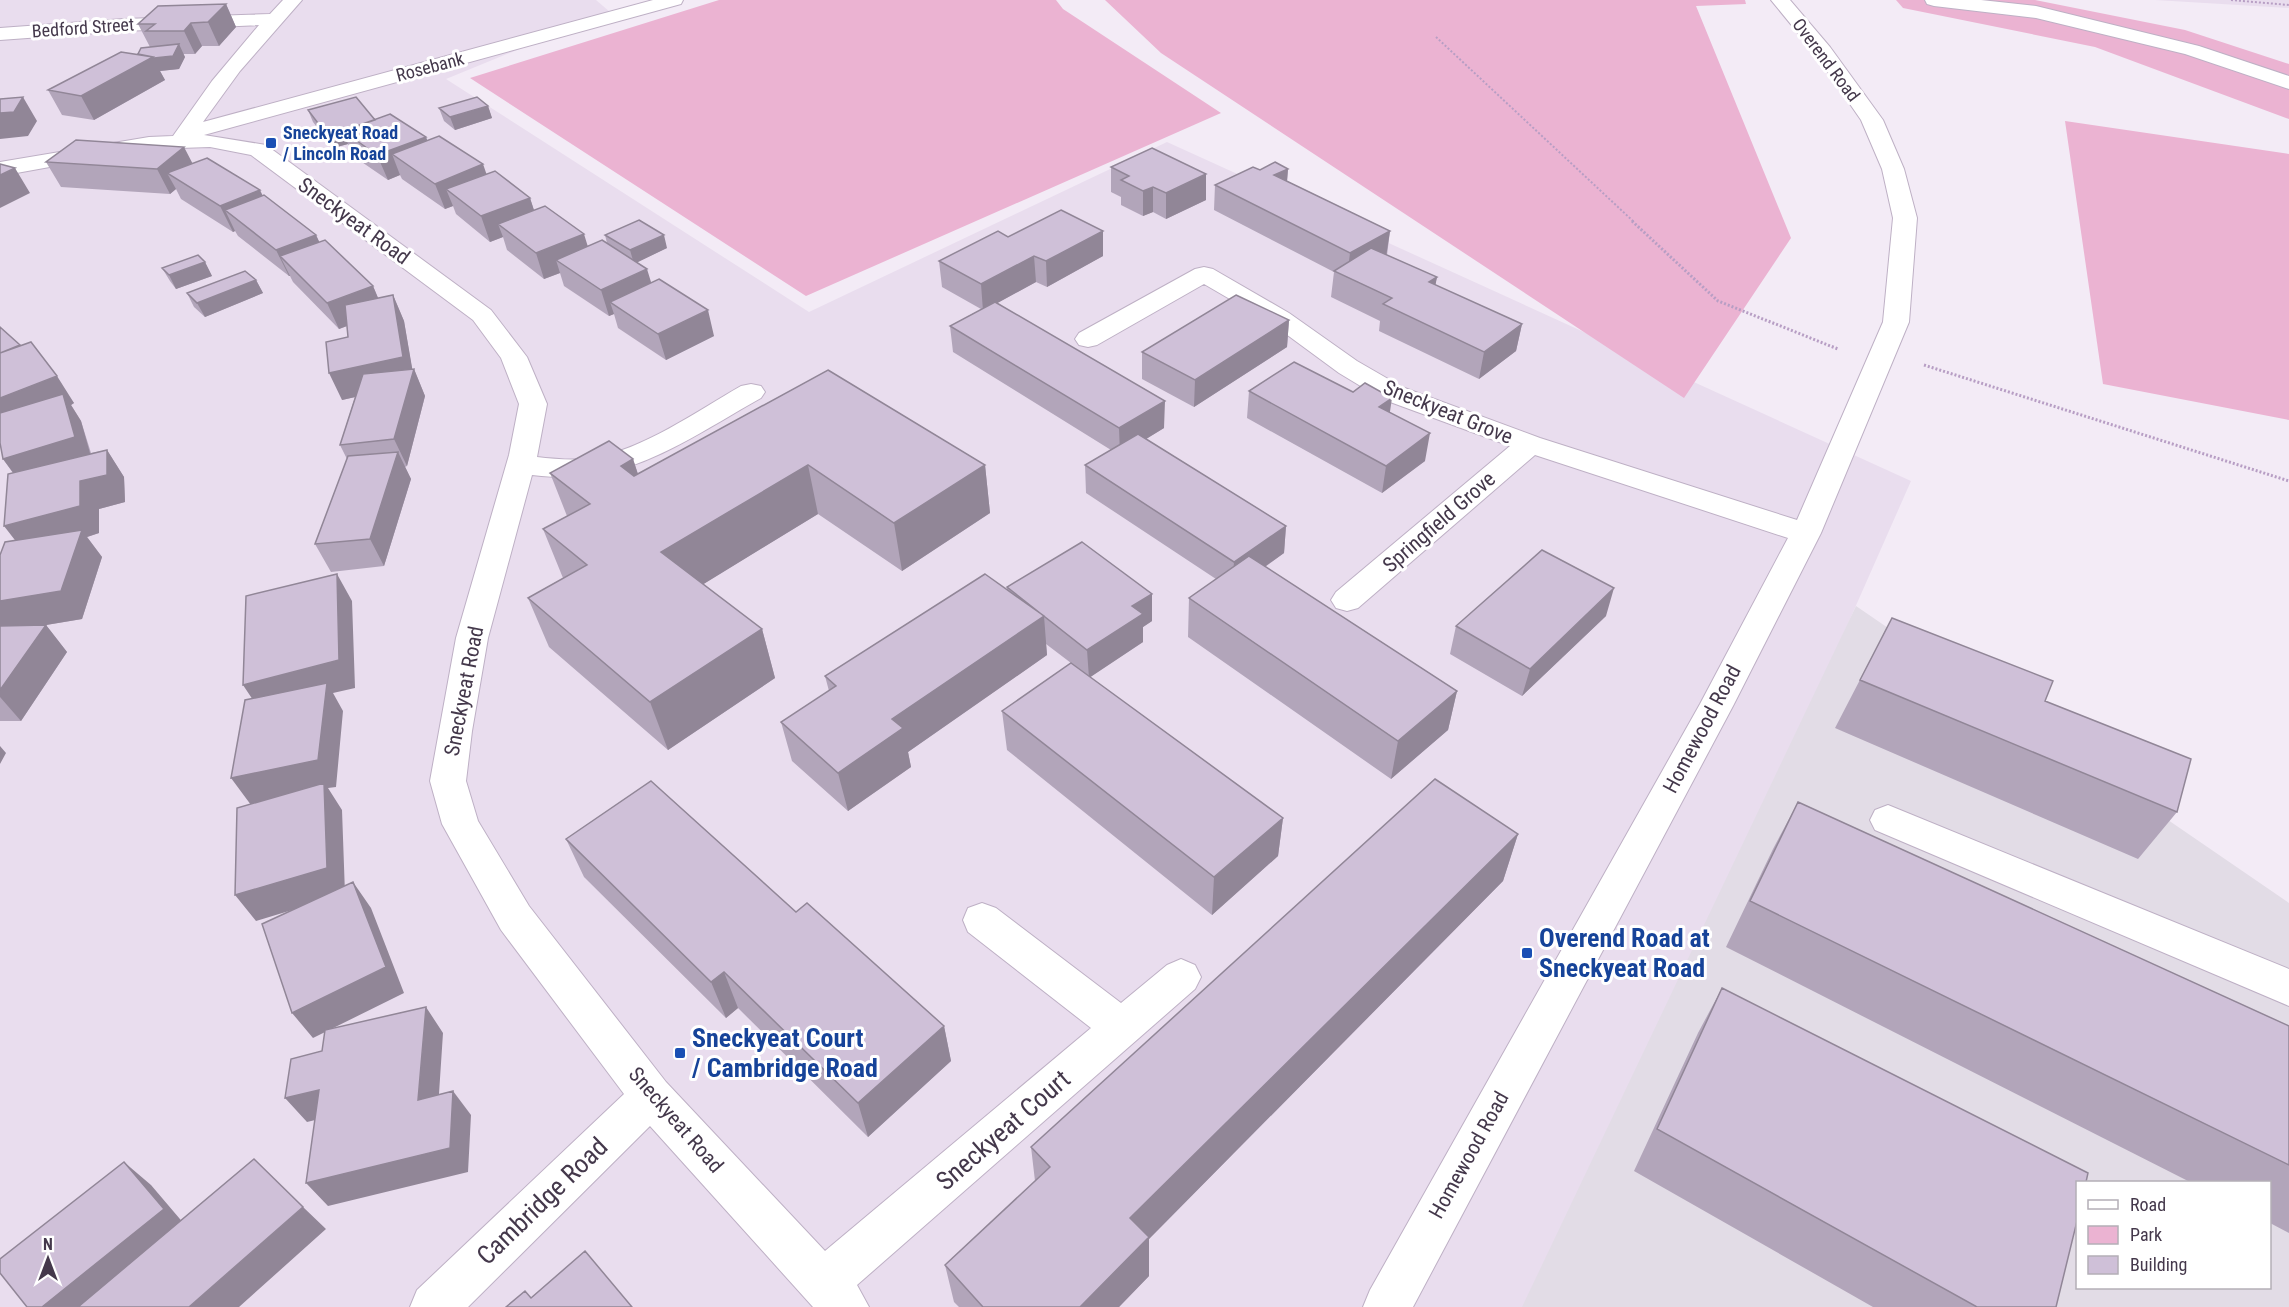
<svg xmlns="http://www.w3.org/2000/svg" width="2289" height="1307" font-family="'Roboto Condensed',sans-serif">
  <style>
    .residential { fill: #e9ddee }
    .industrial { fill: #e2dce6; fill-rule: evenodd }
    .green { fill: #ebb3d2 }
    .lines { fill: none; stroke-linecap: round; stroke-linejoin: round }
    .minor-casing { stroke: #beb0c5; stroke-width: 2 }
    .path-far1 { stroke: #b79ec4; stroke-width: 2; stroke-dasharray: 2 2; stroke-linecap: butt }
    .path { stroke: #b79ec4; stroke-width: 3; stroke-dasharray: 2 2; stroke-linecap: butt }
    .minor { fill: #fff; fill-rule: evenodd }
    .wall { fill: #b2a5ba }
    .shaded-wall { fill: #918697 }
    .building { fill: #cfc0d8; stroke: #918697; stroke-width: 1.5 }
    .transit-dot { fill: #1a4fb4; stroke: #fff; stroke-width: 2 }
    .labels { text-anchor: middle; stroke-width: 6; stroke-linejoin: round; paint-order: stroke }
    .far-street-label { font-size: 18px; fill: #44384b; stroke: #fff }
    .far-transit-label { font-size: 18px; font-weight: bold; fill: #164399; stroke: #fff; text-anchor: start }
    .street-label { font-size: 21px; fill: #44384b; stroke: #fff }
    .near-transit-label { font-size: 26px; font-weight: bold; fill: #164399; stroke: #fff; text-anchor: start }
    .near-street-label { font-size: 26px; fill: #44384b; stroke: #fff }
  </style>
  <rect width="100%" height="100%" fill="#f3ebf6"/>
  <path class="residential" d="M0,0h596l14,12 -164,67 363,233 358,-170 744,339 -217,491 -164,335h-1530z
    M2155,0h134v8z"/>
  <path class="industrial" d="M1856,606l433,297v404h-767zM2078,1182h192v106h-192z"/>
  <path class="green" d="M719,0h337l7,9 158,104 -415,183 -336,-218z
    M1105,0h640l1,4 -50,2 95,232 -107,160 -523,-345z
    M1896,0h139l150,30 104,34v55l-194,-72 -192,-39z
    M2065,121l224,33v266l-186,-36z"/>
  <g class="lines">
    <g class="minor-casing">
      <path id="minor" d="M283,0h19l-62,71 -37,51 450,-122h30l-2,4 -477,131 62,10 225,165 36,47 20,47 -10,53c18,2 37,4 55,1 51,-8 105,-47 149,-72l10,-2 10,2 4,6 -4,6c-54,30 -107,68 -169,78 -20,3 -40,1 -60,-1l-44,163 -16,93 -6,50 12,40 51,85 137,176 159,169 266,-223 -123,-96 -5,-12 5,-12 14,-5 14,5 125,95 46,-38 14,-6 14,6 6,12 -6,12 -338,296 12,22h-56l-163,-181 -182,181h-58l7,-17 207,-196 -123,-164 -59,-106 -12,-43 26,-143 53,-183 10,-51 -18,-46 -28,-38 -222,-165 -41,-8 -61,2 -149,27v-14l149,-25 24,-1 39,-55 47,-56 -135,6 -124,9v-12l124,-9 146,-5z
        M1771,0h19l40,47 53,73 21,49 13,49 -8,104 -88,211 -88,173 -320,601h-50l7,-17 330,-586 88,-166 -253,-83 -177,153 -11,3 -11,-3 -5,-8 5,-8 174,-146 -128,-47 -43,-26 -68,-50 -67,-39 -107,61 -9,2 -9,-2 -4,-6 4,-6 116,-64 9,-2 9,2 76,44 68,48 45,26 138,51 257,82 86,-198 10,-104 -11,-49 -21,-49 -45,-65z
        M1925,0h56l55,6 163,40 90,30v13l-104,-35 -149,-36 -102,-12 -7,-2z
        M1888,805l401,164v37l-414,-176 -5,-10 5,-10z"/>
    </g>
    <path class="path-far1" d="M2231,0l58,5
      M1436,37l198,185"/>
    <path class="path" d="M1632,221l86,80 120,48
      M1924,365l365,116"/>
    <use href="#minor" class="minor"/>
  </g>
  <path class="wall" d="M226,4l10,23 -17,19h-17l-7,8h-12l2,3 -6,12 -19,2 5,9 -71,40 -32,-5 -14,-25 90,-36 12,-7 -12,-23z
    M488,106l4,12 -37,12 -11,-9 -5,-13z
    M308,110l67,10 51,17 1,4 103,57 4,12 53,36 20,-3 -2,-8 62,13 -30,14 14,21 63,53 -48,24 -48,-32 -4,-14 -5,2 -45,-30 -4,-13 -16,6 -37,-29 -4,-13 -13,5 -34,-28 -3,-8 -8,3 -43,-30 -2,-4 -12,5 -35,-24 -5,-12 -15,4 -20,-26z
    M46,162l146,2 71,32 53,39 3,7 54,44 5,12 15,-3 11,26 8,48h2l11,27 -18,70 -2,1 6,12 -27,87 -53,6 -16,-28 32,-85 -7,-14 15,-48 -13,3 6,-63 -1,-11 -8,3 -46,-47 -3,-6h-1l-51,-40 -3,-5 -2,1 -52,-33 -5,-10 -6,5 -109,-7z
    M1111,167l95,33 -40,19 -13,-7 -10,4 -22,-11v-8l-10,-5z
    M1288,169l-1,12 103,50 -3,24 50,22 -2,8 87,39 -6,27 -37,28 -100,-48 1,-10 -49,-24 3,-25 -120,-62 1,-25 45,-15z
    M1008,237l95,19 -56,31 -11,-5 -39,21 167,125 -18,11 140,87 -2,27 -19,14 192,124 -9,39 -57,49 -203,-142 1,-39 27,-19 -130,-86 -1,-28 26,-15 -158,-98 -3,-26 31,-17 -39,-22 -3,-26z
    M205,262l7,14 -36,13 -6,-8 -8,-13z
    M256,280l7,13 -58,24 -11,-10 -7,-14z
    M1289,320l-2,27 -93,60 -52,-28v-27z
    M0,327l74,76 -3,2 10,16 10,32 16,-3 17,27 1,25 -26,7v24l-12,4 15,20 -20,62 -36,6 21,27 -46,69h-21v-166l15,-14 -2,-68 -10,-14z
    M828,370l157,95 5,48 -88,58 -84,-57 -115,70 59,45 13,49 -107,72 -119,-103 -21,-49 35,-20 -20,-49 24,-13 -17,-43 83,-14 5,15z
    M1249,391l176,70 -43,32 -135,-75z
    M1007,587l145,34 -9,6v15l-53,35 193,141 -5,38 -66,59 -205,-165 -5,-39 69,-48 -25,-19 1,11 -139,97 3,15 -63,44 -56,-50 -11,-39 48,-31 -4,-15 182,-86z
    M1606,616l-84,80 -72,-42 6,-28z
    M1892,618l285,194 -39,47 -303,-131z
    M1798,802l491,224v207l-19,-10v-41h-80l-464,-235 47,-98z
    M1518,834l-15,47 -354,358v37l-30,31h-160l-5,-5 -9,-37 90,-84 -4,-34z
    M566,839l230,73 148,114 7,35 -83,76 -130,-129 -12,10 -142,-141z
    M1722,988l334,319h-183l-239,-136 64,-138z"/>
  <path class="shaded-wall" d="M226,4l10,23 -17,19 -11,-24z
    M191,23l11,23 -7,8 -11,-23z
    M179,44l6,13 -6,12 -19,2 5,9 -71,40 -13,-24 55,-36z
    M23,97l14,24 -9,15 -28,3v-26z
    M488,106l4,12 -37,12 -5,-13z
    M343,131l5,13 -15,4 -6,-13z
    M426,137l9,25 -43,-8 8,21 -12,5 -11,-25z
    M184,147l13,25 -30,1 9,16 -6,5 -13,-25z
    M483,164l9,26 -46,-1 7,17 -8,3 -10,-25z
    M15,168l15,25 -30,15v-33z
    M1288,169l-2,25 -12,-19z
    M1206,174v26l-40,19v-26z
    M1153,187v25l-10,4v-25z
    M260,190l12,25 -47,-5 10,21 -2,1 -13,-26z
    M530,198l8,25 -40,1 5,13 -13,5 -9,-26z
    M1103,231v25l-56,31 -1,-26z
    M1390,231l-4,26 -39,20 3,-24z
    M584,234l8,26h-36l4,13 -16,6 -8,-26z
    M316,235l12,25 -48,-4 10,20h-1l-13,-26z
    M664,235l3,13 -33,16 -4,-14z
    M1034,256l2,26 -53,29 -2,-27z
    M205,262l7,14 -36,13 -7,-14z
    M647,269l8,26 -45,7 4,12 -5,2 -8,-26z
    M1437,277l-5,26 -3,-21z
    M256,280l7,13 -58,24 -8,-14z
    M373,286l11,26 -45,17 -12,-26z
    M393,295l11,26 9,52 1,-4 11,27 -18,70 -13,-27 15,-54 -67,15 -13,-27z
    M708,310l6,26 -48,24 -8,-26z
    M1289,320l-2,27 -93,60 1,-27z
    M1522,324l-6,27 -37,28 5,-27z
    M57,376l17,27 -3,2 10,16 12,43 -70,22 -20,-27 -3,-42v-19z
    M1392,398l-4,27 -9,-18z
    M1165,401l-1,27 -44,27 -1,-27z
    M1430,433l-5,28 -43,32 4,-27z
    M107,450l17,27 1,25 -26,7v24l-12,4 15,20 -20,62 -36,6 21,27 -46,69 -21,-24v-96l25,-48 -21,-27 76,-45z
    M398,452l13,27 -27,87 -14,-27z
    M633,459l16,49 -28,-42z
    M808,465l10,49 -142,87 -15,-49z
    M985,465l5,48 -88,58 -8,-48z
    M1286,526l-2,27 -52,37 2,-28z
    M337,574l15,27 3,87 -22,5 10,18 -7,76 -8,1 14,22 3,84 -89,27 -21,-26 16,-90 -20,-27 30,-66 -18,-27z
    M1614,588l-8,28 -84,80 8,-27z
    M1152,594v27l-9,6v15l-54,36 -2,-28 45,-44z
    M1044,616l3,39 -139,97 3,15 -63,44 -10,-38 54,-54z
    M762,629l13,49 -107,72 -18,-48z
    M1457,691l-9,39 -57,49 7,-38z
    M0,746l6,7 -6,11z
    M1283,818l-5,38 -66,59 2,-38z
    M1518,834l-15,47 -354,358v37l-30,31h-39l50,-89z
    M353,882l18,26 33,85 -91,45 -21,-25z
    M724,972l14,36 -12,10 -15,-36z
    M426,1007l17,26 -6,91 -19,-24z
    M944,1026l7,35 -83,76 -10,-34z
    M319,1090l21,24 -33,8 -22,-24z
    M453,1091l18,24 -3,57 -140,34 -22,-23z
    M124,1162l27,23 40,47 -92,75h-57z
    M303,1207l23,22 -87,78h-50z"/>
  <path class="building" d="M226,4l-18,18 -17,1 -7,8h-38l9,-7h-17l20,-18z
    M179,44l-6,12 -19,2 -1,-1 -15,-3 3,-6z
    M121,52l32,5 -72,39 -33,-6z
    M23,97l-9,15 -14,1v-14z
    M356,97l19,23 -32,11 -16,4 -19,-25z
    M477,97l11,9 -38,11 -11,-9z
    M390,114l36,23 -49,18 -34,-24z
    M439,136l44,28 -48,20 -43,-30z
    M76,140l108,7 -27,22 -111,-7z
    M1152,148l54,26 -40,19 -13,-6 -10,4 -22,-11 8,-4 -18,-9z
    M207,158l53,32 -40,16 -53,-33z
    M1275,162l13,7 -14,6 116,56 -40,22 -135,-68 38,-18 7,3z
    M0,164l15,4 -15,7z
    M495,171l35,27 -49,18 -35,-27z
    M264,195l52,40 -40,15 -51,-40z
    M545,206l39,28 -48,19 -38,-29z
    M1061,210l42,21 -57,30 -12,-5 -53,28 -42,-23 59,-30 10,6z
    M639,220l25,15 -34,15 -25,-15z
    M325,240l48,46 -46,17 -47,-47z
    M602,240l45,29 -46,21 -45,-30z
    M1371,248l66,29 -8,5 93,42 -38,28 -101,-48 9,-6 -58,-27z
    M198,255l7,7 -36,13 -7,-7z
    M245,271l11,9 -59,23 -10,-10z
    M659,279l49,31 -50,24 -48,-32z
    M393,295l10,62 -74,16 -3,-31 22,-5 -3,-32z
    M1236,295l53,25 -94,60 -53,-28z
    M995,302l170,99 -46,27 -169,-102z
    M0,327l20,18 -20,8z
    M31,342l26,34 -57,22v-45z
    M1294,362l59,30 12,-9 27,15 -13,9 51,26 -44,33 -137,-75z
    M414,369l-20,70 -54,6 23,-71z
    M828,370l157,95 -91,58 -86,-58 -147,87 101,77 -112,73 -122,-104 59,-33 -44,-36 47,-25 -40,-31 59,-32 24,18 -12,7 13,10z
    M63,394l12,43 -72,22 -3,-16v-30z
    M1138,434l148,92 -52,36 -149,-97z
    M107,450v25l-27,6v25l-76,20 4,-52z
    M398,452l-28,87 -55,5 33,-88z
    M82,530l-21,61 -61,10v-46l5,-13z
    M1082,542l70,52 -20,12 11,8 -56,36 -80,-63z
    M1542,550l72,38 -84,81 -74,-43z
    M1249,556l208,135 -59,50 -209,-143z
    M337,574l2,86 -96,25 3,-89z
    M985,574l59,42 -152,103 11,9 -65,45 -57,-51 55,-36 -11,-10z
    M1892,618l161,63 -8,20 146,58 -14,53 -317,-132z
    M46,625l-46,65v-64z
    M1071,663l212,155 -69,59 -212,-166z
    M327,683l-9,77 -87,18 14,-78z
    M1435,779l83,55 -388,384 19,19 -69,70h-97l-38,-42 105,-98 -19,-20z
    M651,781l145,131 11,-9 137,123 -86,77 -134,-131 -13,10 -145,-143z
    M324,783l3,85 -92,27 2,-87z
    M1798,802l491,224v139l-539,-264z
    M353,882l33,85 -94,46 -30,-89z
    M1722,988l366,185 -2,9h-8v35l-22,90h-79l-320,-178z
    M426,1007l-8,93 35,-9 -3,57 -144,35 13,-93 -34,8 6,-39 31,-8 3,-21z
    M254,1159l49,48 -114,100h-111z
    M124,1162l40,47 -122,98h-15l-27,-34v-14z
    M585,1251l47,56h-126l19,-16 6,7z"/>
  <g class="transit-dot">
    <rect x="265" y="137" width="12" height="12" rx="3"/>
    <rect x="1521" y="947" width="12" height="12" rx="3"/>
    <rect x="674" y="1047" width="12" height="12" rx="3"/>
  </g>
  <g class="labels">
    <g class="far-street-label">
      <text transform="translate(83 28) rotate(-4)" y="6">Bedford Street</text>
      <text transform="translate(1826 60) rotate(53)" y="6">Overend Road</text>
      <text transform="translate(430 67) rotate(-15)" y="6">Rosebank</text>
    </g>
    <g class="far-transit-label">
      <text x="283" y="139">Sneckyeat Road<tspan x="283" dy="21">/ Lincoln Road</tspan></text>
    </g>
    <g class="street-label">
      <text transform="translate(354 221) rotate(36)" y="7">Sneckyeat Road</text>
      <text transform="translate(1448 412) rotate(22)" y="7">Sneckyeat Grove</text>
      <text transform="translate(1439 522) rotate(-41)" y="7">Springfield Grove</text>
      <text transform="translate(464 691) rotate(-79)" y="7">Sneckyeat Road</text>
      <text transform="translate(1702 729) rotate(-62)" y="7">Homewood Road</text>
      <text transform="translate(676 1120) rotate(49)" y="7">Sneckyeat Road</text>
      <text transform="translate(1469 1155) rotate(-61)" y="7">Homewood Road</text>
    </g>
    <g class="near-transit-label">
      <text x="1539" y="947">Overend Road at<tspan x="1539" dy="30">Sneckyeat Road</tspan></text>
      <text x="692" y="1047">Sneckyeat Court<tspan x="692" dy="30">/ Cambridge Road</tspan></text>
    </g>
    <g class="near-street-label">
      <text transform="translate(1003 1130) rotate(-41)" y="9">Sneckyeat Court</text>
      <text transform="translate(542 1201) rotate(-44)" y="9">Cambridge Road</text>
    </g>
  </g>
  <rect x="2076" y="1181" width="195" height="108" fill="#ffffff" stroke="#b4afb7" stroke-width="1.5"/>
  <rect x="2088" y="1200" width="30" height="9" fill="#ffffff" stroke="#b4afb7" stroke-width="1.5"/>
  <text x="2130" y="1211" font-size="18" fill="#44384b">Road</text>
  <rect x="2088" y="1226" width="30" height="18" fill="#ebb3d2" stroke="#b4afb7" stroke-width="1.5"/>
  <text x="2130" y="1241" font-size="18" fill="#44384b">Park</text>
  <rect x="2088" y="1256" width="30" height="18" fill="#cfc0d8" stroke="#b4afb7" stroke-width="1.5"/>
  <text x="2130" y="1271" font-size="18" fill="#44384b">Building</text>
  <g transform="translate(48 1259)" stroke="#ffffff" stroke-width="4.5" paint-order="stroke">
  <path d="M0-4.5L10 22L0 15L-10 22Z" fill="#44384b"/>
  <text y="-9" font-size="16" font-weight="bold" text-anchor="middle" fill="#44384b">N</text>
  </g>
</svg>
